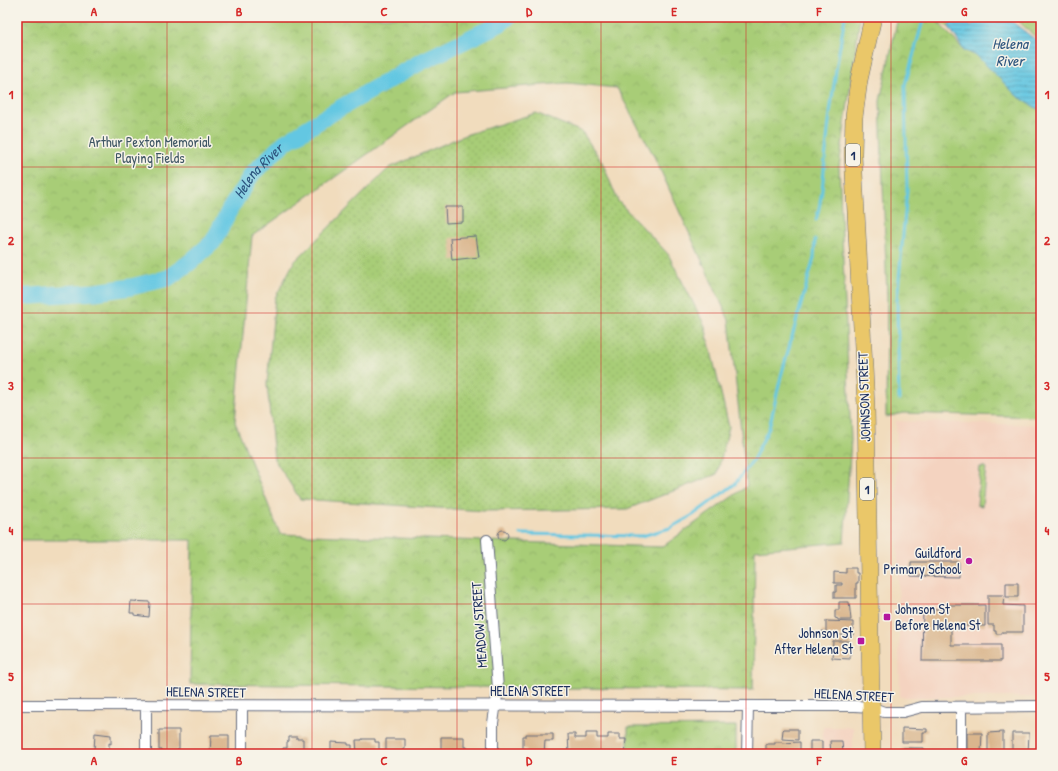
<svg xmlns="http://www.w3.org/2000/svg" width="1058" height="771" font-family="'Patrick Hand',sans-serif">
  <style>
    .built { fill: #f4d3c0 }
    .grass { fill: url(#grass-dots); stroke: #627e6a }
    .wetland { fill: url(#wetland-marsh); stroke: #627e6a }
    .park { fill: url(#park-crowns); stroke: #627e6a; fill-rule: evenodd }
    .garden { fill: #a8cd77; stroke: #627e6a }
    .water { fill: url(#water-rules); stroke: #407ba0 }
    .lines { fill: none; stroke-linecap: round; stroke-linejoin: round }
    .stream { stroke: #64c7e2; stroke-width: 3 }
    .river { stroke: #64c7e2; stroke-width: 17 }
    .building { fill: #dab68d }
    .minor-casing { stroke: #666c7f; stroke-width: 12 }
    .trunk-casing { stroke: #666c7f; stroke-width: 18 }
    .minor { stroke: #fff; stroke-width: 10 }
    .trunk { stroke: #eac769; stroke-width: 17 }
    .grid { fill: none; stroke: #d62828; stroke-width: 1; stroke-opacity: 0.55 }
    .poi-dot { fill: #b5179e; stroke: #f7f3e8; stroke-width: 1.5 }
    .labels { text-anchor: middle; stroke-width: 3; stroke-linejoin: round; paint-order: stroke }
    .shield { fill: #f7f3e8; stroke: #5d6a87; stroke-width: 1 }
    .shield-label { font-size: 13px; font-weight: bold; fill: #1b2f5e }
    .park-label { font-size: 14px; fill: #3e5664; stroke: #f7f3e8 }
    .street-label { font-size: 14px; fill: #1b2f5e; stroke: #f7f3e8 }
    .poi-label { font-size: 14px; fill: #1b2f5e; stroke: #f7f3e8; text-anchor: end }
    .water-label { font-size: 15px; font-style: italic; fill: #2d557f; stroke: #f7f3e8 }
    .neatline { fill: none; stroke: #d62828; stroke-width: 1.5 }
    .grid-label { font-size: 13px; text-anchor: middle; font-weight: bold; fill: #d62828 }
  </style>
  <defs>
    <pattern id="grass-dots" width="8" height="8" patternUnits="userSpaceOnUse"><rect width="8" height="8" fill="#a8cd77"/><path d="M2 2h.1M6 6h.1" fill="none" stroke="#90b069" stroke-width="1.8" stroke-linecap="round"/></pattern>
    <pattern id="wetland-marsh" width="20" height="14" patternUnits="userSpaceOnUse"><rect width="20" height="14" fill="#a8cd77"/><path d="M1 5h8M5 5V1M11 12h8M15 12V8" fill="none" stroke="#90b069"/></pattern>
    <pattern id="park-crowns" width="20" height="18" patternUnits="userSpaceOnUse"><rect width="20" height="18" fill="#a8cd77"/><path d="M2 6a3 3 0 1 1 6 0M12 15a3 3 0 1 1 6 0" fill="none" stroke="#90b069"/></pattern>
    <pattern id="water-rules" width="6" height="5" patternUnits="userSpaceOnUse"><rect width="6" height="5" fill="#64c7e2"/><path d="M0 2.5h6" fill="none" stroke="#52a2ba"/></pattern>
  </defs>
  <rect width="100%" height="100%" fill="#f7f3e8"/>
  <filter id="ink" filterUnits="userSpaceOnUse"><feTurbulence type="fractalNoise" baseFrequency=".025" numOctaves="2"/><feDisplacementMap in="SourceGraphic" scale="8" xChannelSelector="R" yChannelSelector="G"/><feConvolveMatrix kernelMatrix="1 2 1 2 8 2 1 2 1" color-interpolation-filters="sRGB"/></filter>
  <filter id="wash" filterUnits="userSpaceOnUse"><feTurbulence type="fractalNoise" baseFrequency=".012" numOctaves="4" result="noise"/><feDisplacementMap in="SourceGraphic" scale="16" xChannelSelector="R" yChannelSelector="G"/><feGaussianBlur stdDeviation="0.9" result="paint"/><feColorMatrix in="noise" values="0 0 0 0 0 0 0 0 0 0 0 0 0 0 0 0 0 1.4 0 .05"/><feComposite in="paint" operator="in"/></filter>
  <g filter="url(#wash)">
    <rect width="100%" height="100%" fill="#f1dcbd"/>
    <path class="built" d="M896,421l145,4v272h-141z
      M823,727h30v27h-31z"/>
    <path class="grass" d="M536,113l46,19 20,30 16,39 50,53 37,72 24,101 -12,47 -90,35 -143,2 -184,-12 -26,-40 -7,-75 8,-86 19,-36 95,-94 76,-33z"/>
    <path class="wetland" d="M928,17h25l-4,10 -17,-7z"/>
    <path class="park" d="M17,17h843l-21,150 12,273 -7,102 -89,8 -2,140 -563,-6 2,-144h-175zM567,83l50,5 37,68 75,164 18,166 -85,61 -382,-13 -45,-112 17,-186 203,-144z
      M898,17h35l31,33 13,6 39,39 25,16v306l-138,-4 -17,4 1,-120 -7,-196z
      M1014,17h27v25z
      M736,726v28h-108v-27z"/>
    <path class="garden" d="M980,467h6l-4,39 -5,-1z"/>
    <path class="water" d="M953,17h11l7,9 5,-5 -1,-4h31l35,27v67l-25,-16 -39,-39 -13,-6 -15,-23z"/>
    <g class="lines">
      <path class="stream" d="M816,220c7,-22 7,-46 10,-69 4,-45 11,-90 19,-134
        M899,400l-2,-99 10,-111 -2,-105 17,-61 5,-7
        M521,534l121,2 28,-8 23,-13 42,-31 18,-24 16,-32 12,-52 33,-118 1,-18"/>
      <path class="river" id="s1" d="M17,297l78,-5 36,-5 37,-9 21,-15 24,-21 17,-33 22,-35 32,-31 51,-32 84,-48 82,-40 7,-6"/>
    </g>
    <g id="blocks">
      <path class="building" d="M445,207h18v15l-17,1z
        M476,236l3,21 -27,3 -2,-22z
        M498 535a5 5 0 1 1 10 0a5 5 0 1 1-10 0Z
        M911,562h48v15l-48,-1z
        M846,568h10v5h2v10h-2v15h-22v-6h2v-7h6v-2h-8v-11l12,1z
        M1039,581h2v24h-2z
        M1006,583h12v14h-12z
        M988,595h16l-1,10 20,1v26h-21v2h-6v-3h-2v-6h-6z
        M131,601l19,1 -1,15 -15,-2v-2h-4z
        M839,602h10l2,18h-13v-1l-3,-1v-8h4z
        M941,605h44v21h-34v19h50v16h-79l1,-52h18z
        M826,621l27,1v13h-31v-4l4,1z
        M833,641h17v18l-18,-1z
        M17,644h3l1,16h-4z
        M902,728l25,1v3h-4v10h-21z
        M784,729h14v11l-16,-1 1,-9z
        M159,730h20v19h-2l-1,5h-15l1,-4h-3z
        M1003,732v18h-6v4h-9v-21z
        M95,733l16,2v9l-2,-1v8h-2v3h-11l1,-3h-3z
        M586,733h11v5h11v-4h12v5h6l-1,15h-56l-1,-20h7v4h11z
        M967,733h15l-1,21h-14z
        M1012,733h17l-1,21h-16z
        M526,734h27v7h-8l-1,12 -18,1v-5h-3v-13h3z
        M211,735h18v19h-19z
        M289,737h8v2h6v15h-25v-2h5v-4h4v-6l2,-1z
        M441,737h23v10h3v4h-3v3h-14v-3h-9z
        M362,739h13v3h4v10h-3v2h-19l-1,-14h6z
        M386,739h19v10h-2v5h-17z
        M810,741h12v13h-12z
        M830,741h12l1,13h-12z
        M331,742l17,1v2h4v9h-21z
        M775,742h7v1l18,-1v11l-18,1v-2h-3v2h-13v-10h9z
        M904,748h20v6h-22v-5z"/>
    </g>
  </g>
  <g filter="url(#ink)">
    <use href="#blocks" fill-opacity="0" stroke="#666c7f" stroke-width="1"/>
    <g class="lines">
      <g class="minor-casing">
        <path id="minor" d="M487,540l11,149 -5,34v31
          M17,705l838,1 16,1 13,5h19l19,-5 119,-1
          M146,705v49
          M242,706v48
          M747,754l1,-48
          M961,754v-47"/>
      </g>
      <g class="trunk-casing">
        <path id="trunk" d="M872,754l-6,-348 -13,-252 1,-37 5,-37 14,-63"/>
      </g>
      <use href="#minor" class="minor"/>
      <use href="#trunk" class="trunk"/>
    </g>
  </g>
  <path class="grid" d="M167,17v737M312,17v737M457,17v737M601,17v737M746,17v737M891,17v737M17,167h1024M17,313h1024M17,458h1024M17,604h1024"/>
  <g class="poi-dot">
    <circle cx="969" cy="561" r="4"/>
    <rect x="883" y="613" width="8" height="8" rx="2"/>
    <rect x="857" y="637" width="8" height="8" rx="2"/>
  </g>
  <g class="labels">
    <g class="shield">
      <rect x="846" y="144" width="14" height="22" rx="3"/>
      <rect x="860" y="478" width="14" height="22" rx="3"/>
    </g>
    <g class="shield-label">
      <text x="853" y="160">1</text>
      <text x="867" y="494">1</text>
    </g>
    <g class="park-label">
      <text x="150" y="147">Arthur Pexton Memorial<tspan x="150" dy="16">Playing Fields</tspan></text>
    </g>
    <g class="street-label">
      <text transform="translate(864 397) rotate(-92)" y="5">JOHNSON STREET</text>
      <text transform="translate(479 625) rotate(-94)" y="5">MEADOW STREET</text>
      <text x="530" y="696">HELENA STREET</text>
      <text transform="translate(206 692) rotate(1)" y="5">HELENA STREET</text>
      <text transform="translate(854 695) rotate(3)" y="5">HELENA STREET</text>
    </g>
    <g class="poi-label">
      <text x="961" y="558">Guildford<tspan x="961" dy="16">Primary School</tspan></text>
      <text x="895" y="614" text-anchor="start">Johnson St<tspan x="895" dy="16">Before Helena St</tspan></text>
      <text x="853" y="638">Johnson St<tspan x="853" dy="16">After Helena St</tspan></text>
    </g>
    <g class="water-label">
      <text x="1010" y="49">Helena<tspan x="1010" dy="17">River</tspan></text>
      <text dy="5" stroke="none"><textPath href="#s1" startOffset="295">Helena River</textPath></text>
    </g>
  </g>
  <rect width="1058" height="771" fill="none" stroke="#f7f3e8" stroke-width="44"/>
  <rect x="22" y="22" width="1014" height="727" class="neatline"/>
  <g class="grid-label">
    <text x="94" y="16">A</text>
    <text x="239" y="16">B</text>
    <text x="384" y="16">C</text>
    <text x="529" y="16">D</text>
    <text x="674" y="16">E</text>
    <text x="819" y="16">F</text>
    <text x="964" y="16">G</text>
    <text x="11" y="99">1</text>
    <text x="1047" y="99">1</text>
    <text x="11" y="245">2</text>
    <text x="1047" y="245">2</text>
    <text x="11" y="390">3</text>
    <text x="1047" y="390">3</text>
    <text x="11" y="535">4</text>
    <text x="1047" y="535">4</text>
    <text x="11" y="681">5</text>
    <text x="1047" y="681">5</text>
    <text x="94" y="765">A</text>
    <text x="239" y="765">B</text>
    <text x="384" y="765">C</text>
    <text x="529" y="765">D</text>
    <text x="674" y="765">E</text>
    <text x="819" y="765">F</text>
    <text x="964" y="765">G</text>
  </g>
</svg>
